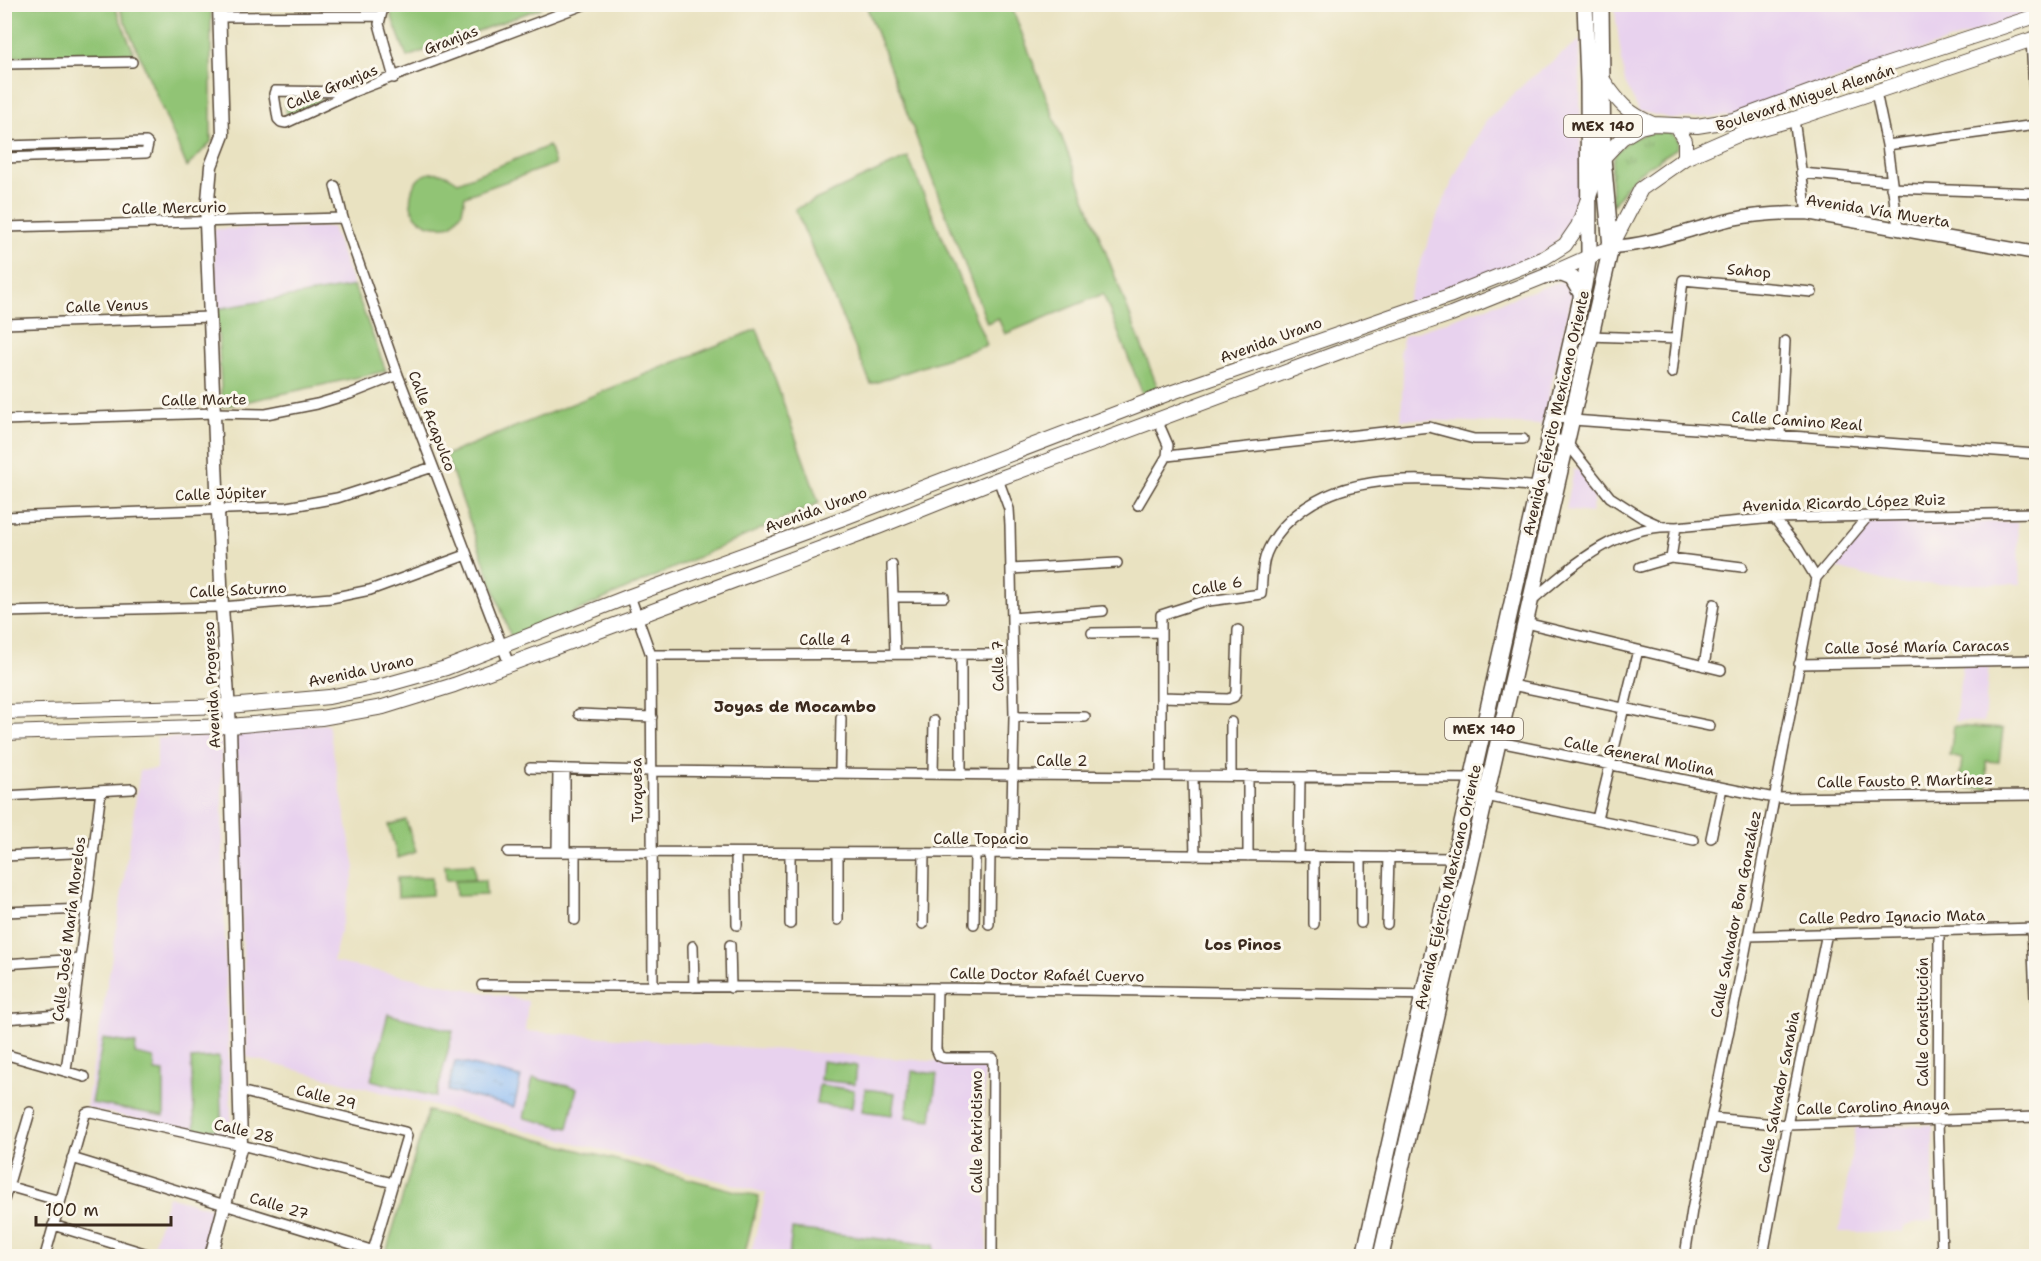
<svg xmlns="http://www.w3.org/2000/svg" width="2041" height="1261" font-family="'Shantell Sans',sans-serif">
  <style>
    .built { fill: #e8d2ee }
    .grass { fill: url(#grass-tufts); stroke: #667749; stroke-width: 1.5 }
    .green { fill: #91c474; stroke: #667749; stroke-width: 1.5 }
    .water { fill: url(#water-ripples); stroke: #62728a; stroke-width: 1.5 }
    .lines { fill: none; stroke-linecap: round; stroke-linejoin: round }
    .minor-casing { stroke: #554636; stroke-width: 12 }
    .tertiary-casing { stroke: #554636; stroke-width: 15 }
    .secondary-casing { stroke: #554636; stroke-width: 16 }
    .primary-casing { stroke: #554636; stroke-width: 18 }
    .minor { stroke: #fff; stroke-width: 9 }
    .tertiary { stroke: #fff; stroke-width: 12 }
    .secondary { stroke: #fff; stroke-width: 14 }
    .primary { stroke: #fff; stroke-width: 15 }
    .labels { text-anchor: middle; stroke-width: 6; stroke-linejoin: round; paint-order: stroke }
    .shield { fill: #fbf7ec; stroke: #75685c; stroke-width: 1.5 }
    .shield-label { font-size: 14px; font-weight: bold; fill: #3b2a1e }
    .street-label { font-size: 15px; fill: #3b2a1e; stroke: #fbf7ec }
    .neighbourhood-label { font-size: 16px; font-weight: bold; fill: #3b2a1e; stroke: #fbf7ec }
  </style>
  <defs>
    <pattern id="grass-tufts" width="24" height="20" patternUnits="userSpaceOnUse" patternTransform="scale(1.5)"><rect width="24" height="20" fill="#91c474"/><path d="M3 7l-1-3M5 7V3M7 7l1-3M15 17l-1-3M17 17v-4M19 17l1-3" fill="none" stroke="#789f5f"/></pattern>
    <pattern id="water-ripples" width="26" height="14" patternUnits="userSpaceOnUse" patternTransform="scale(1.5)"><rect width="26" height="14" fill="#89b9f5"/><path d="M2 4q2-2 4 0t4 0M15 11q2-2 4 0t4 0" fill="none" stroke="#7197c6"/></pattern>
  </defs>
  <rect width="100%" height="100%" fill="#fbf7ec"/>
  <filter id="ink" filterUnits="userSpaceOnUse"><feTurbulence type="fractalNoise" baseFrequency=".0167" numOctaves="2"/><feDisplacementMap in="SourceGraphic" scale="12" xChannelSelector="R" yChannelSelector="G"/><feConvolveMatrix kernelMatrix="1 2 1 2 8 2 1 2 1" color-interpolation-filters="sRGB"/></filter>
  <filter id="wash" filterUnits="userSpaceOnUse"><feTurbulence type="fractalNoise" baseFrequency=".008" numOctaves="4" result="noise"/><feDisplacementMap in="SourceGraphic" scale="24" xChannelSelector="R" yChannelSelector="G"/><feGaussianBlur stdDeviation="1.35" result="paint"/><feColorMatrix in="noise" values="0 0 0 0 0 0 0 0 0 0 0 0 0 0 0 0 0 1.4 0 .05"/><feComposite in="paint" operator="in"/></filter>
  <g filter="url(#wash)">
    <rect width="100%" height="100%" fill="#e9e2c1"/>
    <path class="built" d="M2036,4v7l-306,105 -57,3 -34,-8 -14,-28 -11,-78z
      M1580,40l1,143 -4,24 -10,21 -15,18 -22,15 -125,45 33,-92 21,-47 27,-46 41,-40z
      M332,227l22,59 -137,23 -4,-80z
      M1561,281l8,3 4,7 -31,134 -141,-6 2,-44v-12l-4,-10 5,-17z
      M1574,469l7,1 15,20 -5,23 -25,-3z
      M2017,522l3,62h-122l-66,-17 37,-44z
      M1989,662l-5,60 -29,-1 8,-58z
      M328,724l27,144 -22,94 195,39 -3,30 459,34 3,191h-237l16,-63 -519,-136 -13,-330z
      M221,736l4,214 7,190 -146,-32 30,-175 24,-163 17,-1v-31z
      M1933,1125v95l-29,6 -1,6h-64l17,-106z
      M168,1196l48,14 -14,46h-41l-10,-3z"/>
    <path class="grass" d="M1666,132l7,3 6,6 -2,7 -37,24 -12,11 -14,21h-2c0,-13 -2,-27 0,-39 3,-25 34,-33 54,-33z"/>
    <path class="green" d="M540,4l1,4 -134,49 -16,-42 4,-10z
      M4,5h110l20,48 -129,4z
      M118,5h93v137l-24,25z
      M866,5h145l148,386 -15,6 -41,-103 -98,40 -7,-16 -11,5z
      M285,95l39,4 -38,17z
      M549,146l6,18 -90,32 -3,16 -10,13c-66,13 -45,-82 6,-43z
      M908,157l79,188 -116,39 -76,-175z
      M354,286l32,85 -164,36 -5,-98z
      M757,329l62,174 -307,137 -66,-185z
      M1954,726l49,3 -4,33 -13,-1 1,27h-19v-11l-8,-2 2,-16 -12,-3z
      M406,820l10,32 -18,6 -10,-33z
      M474,864l1,15 -29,1 -1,-15z
      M432,877v18l-34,2 -1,-19z
      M485,880l1,15 -30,1 -1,-15z
      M388,1014l65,17 -17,66 -65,-17z
      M103,1039l33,5 -1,10 19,4 1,13 9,1v44l-73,-13z
      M219,1057l3,72 -27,1 -4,-71z
      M822,1061l35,5 -2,18 -35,-4z
      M912,1071l25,3 -6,46 -25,-3z
      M533,1078l44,10 -9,40 -44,-10z
      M819,1085l35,5 -2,18 -36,-4z
      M865,1089l30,4 -3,22 -30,-4z
      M428,1111l331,86 -15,59h-359z
      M792,1229l142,16 -1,11h-144z"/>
    <path class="water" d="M455,1061l66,16 -7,30 -66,-16z"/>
  </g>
  <g filter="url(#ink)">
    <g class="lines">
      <g class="minor-casing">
        <path id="minor" d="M384,4l-5,20 15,54
          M220,17l160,-1
          M2031,40l5,84
          M4,64l128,-2
          M353,92l-78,-1 -1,3 4,25 3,3 5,1 67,-31 233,-88
          M1876,92l11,53 11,83
          M1794,119l13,94
          M1887,145l149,-20
          M4,146l142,-4 2,2 -2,9 -142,5
          M1801,173l89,8
          M335,186l8,32 55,157 111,289
          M1891,188l145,5
          M4,227l339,-9
          M4,324l206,-7
          M1589,336l87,3
          M1672,373l11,-93 129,12
          M1555,417l18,3 463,34
          M4,420l211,-7 51,1 51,-10 33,-10 48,-19
          M1780,435l5,-94
          M1550,437l17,6 43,54 31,20 20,9
          M1167,456l262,-29 45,12h49
          M998,479l11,30 1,16 4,192 -3,137
          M1138,505l29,-49 1,-11 -7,-16
          M4,517l283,-10 50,-9 96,-31
          M1774,518l24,30 18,30
          M1671,558l5,-31
          M892,565l3,89
          M1640,567l31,-9 71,9
          M1011,569l106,-6
          M630,596l21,59 2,332
          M893,597h51
          M1531,601c41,-35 88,-78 145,-74l98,-9 262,-5
          M4,612l218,-5 109,-9 39,-8 96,-35
          M1012,618l91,-7
          M1526,623l195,47
          M1092,633l69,-1
          M651,655l348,-1
          M1799,664l237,-4
          M1704,666l10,-62
          M1512,685l198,41
          M1161,697l67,2 6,-2 2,-5 2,-62
          M579,714l73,3
          M1014,717h71
          M1499,742l275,56 262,-3
          M530,768l121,3 361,4 461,3
          M840,773l1,-55
          M933,774l1,-53
          M961,774v-120
          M1161,776v-161l40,-13 60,-8c1,-11 1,-22 3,-32 2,-12 12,-27 20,-36 49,-52 120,-48 186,-44 29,2 58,2 86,8
          M1231,776v-54
          M1248,776v80
          M1193,777l2,79
          M4,796l128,-7
          M1486,796l208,44
          M1597,819l41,-169
          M1711,838l11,-50
          M508,852l482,1 463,5
          M557,852l1,-83
          M565,852v-83
          M736,853l1,72
          M790,853v71
          M838,853v67
          M4,856l90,-4
          M1299,856l1,-79
          M4,912l83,-3
          M575,920v-68
          M1361,923v-66
          M923,924l1,-71
          M974,924l1,-71
          M989,924l1,-71
          M1314,924v-68
          M1387,924l2,-67
          M2032,928l3,70
          M1939,931l-1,190 4,135
          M1748,936l288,-8
          M730,945l1,43
          M693,946l1,41
          M4,964l76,-5
          M482,985l455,3 504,7
          M937,988l-1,61 3,7 5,2h49l-1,198
          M4,1019l69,-5
          M4,1054l81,23
          M66,1071l35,-280
          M240,1091l165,41 2,4 -35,118
          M1711,1118l76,7 249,-8
          M72,1158l302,93
          M4,1185l56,16
          M4,1200l26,-88
          M53,1225l101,31
          M45,1256l39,-138 2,-5 5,-1 150,33 152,38
          M1685,1256l7,-46 53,-258 71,-374 52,-62
          M1763,1256l24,-131 40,-192"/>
      </g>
      <g class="tertiary-casing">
        <path id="tertiary" d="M1611,247c42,-2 81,-19 122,-28 25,-5 49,-6 74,-6l229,40
          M211,1256l30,-111 -11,-419 -8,-119 -16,-384 5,-57 12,-31 -4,-131"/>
      </g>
      <g class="secondary-casing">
        <path id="secondary" d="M1603,80c16,23 24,33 50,44
          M1676,126l9,15v17
          M4,712l225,-6 100,-9 49,-10 68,-19 184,-72 211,-77 326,-125 282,-98 95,-38 21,-13 13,-19 25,-68 19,-20 18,-11 13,-3 44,2 37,-6 139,-51 163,-53
          M4,733l226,-7 91,-8 62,-11 71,-22 424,-158 120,-48 347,-129 106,-36 97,-39 63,-28 30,-58 44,-31 55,-24 54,-15 242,-81"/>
      </g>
      <g class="primary-casing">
        <path id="primary" d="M1548,275l14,-1 10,4 10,17
          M1364,1256l220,-971 5,-30 -1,-173 -3,-78
          M1381,1256l230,-1009 -8,-89 -2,-154"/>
      </g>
      <use href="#minor" class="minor"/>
      <use href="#tertiary" class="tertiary"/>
      <use href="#secondary" class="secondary"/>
      <use href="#primary" class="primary"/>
    </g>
  </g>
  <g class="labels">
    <g class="shield">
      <rect x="1564" y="115" width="78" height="22" rx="4.5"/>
      <rect x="1445" y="718" width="78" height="22" rx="4.5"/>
    </g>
    <g class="shield-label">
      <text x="1603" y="131">MEX 140</text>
      <text x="1484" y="734">MEX 140</text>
    </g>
    <g class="street-label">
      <text transform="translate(451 40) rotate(-21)" y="5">Granjas</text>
      <text transform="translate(332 87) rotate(-22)" y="5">Calle Granjas</text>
      <text transform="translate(1805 98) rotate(-18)" y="5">Boulevard Miguel Alemán</text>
      <text transform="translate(174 208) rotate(-1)" y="5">Calle Mercurio</text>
      <text transform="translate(1878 211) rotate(9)" y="5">Avenida Vía Muerta</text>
      <text transform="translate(1749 271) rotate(5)" y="5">Sahop</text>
      <text transform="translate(107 306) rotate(-2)" y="5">Calle Venus</text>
      <text transform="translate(1271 340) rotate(-20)" y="5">Avenida Urano</text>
      <text transform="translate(204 400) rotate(-1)" y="5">Calle Marte</text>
      <text transform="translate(1556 413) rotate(-77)" y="5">Avenida Ejército Mexicano Oriente</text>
      <text transform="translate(432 421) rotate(69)" y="5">Calle Acapulco</text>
      <text transform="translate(1797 421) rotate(4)" y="5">Calle Camino Real</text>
      <text transform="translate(221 494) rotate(-2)" y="5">Calle Júpiter</text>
      <text transform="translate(1844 503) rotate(-2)" y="5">Avenida Ricardo López Ruiz</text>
      <text transform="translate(816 510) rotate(-20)" y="5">Avenida Urano</text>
      <text transform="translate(1217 586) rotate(-10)" y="5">Calle 6</text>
      <text transform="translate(238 590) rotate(-3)" y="5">Calle Saturno</text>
      <text x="825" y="645">Calle 4</text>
      <text transform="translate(1917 647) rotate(-1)" y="5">Calle José María Caracas</text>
      <text transform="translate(998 666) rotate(-91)" y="5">Calle 7</text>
      <text transform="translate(361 671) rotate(-12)" y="5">Avenida Urano</text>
      <text transform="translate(212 685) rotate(-93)" y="5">Avenida Progreso</text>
      <text transform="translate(1639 756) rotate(11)" y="5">Calle General Molina</text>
      <text x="1062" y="766">Calle 2</text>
      <text transform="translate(1905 781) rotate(-1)" y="5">Calle Fausto P. Martínez</text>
      <text transform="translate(637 790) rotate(-91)" y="5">Turquesa</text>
      <text x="981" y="844">Calle Topacio</text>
      <text transform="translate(1448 887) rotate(-77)" y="5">Avenida Ejército Mexicano Oriente</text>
      <text transform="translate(1736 914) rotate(-79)" y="5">Calle Salvador Bon González</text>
      <text transform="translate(1892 917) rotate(-1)" y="5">Calle Pedro Ignacio Mata</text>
      <text transform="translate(69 929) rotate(-83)" y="5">Calle José María Morelos</text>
      <text transform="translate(1047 975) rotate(1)" y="5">Calle Doctor Rafaél Cuervo</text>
      <text transform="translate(1923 1022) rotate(-90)" y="5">Calle Constitución</text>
      <text transform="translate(1779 1092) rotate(-79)" y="5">Calle Salvador Sarabia</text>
      <text transform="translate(326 1097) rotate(14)" y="5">Calle 29</text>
      <text transform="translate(1873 1107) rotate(-2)" y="5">Calle Carolino Anaya</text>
      <text transform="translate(244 1131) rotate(13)" y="5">Calle 28</text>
      <text transform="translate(977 1132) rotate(-90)" y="5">Calle Patriotismo</text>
      <text transform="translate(279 1206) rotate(17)" y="5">Calle 27</text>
    </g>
    <g class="neighbourhood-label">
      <text x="795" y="712">Joyas de Mocambo</text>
      <text x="1243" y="950">Los Pinos</text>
    </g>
  </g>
  <rect width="2041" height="1261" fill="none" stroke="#fbf7ec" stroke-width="24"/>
  <path d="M36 1216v9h135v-9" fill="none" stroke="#3b2a1e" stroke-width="3"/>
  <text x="45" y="1216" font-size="18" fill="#3b2a1e" stroke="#fbf7ec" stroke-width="4.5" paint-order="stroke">100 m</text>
</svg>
